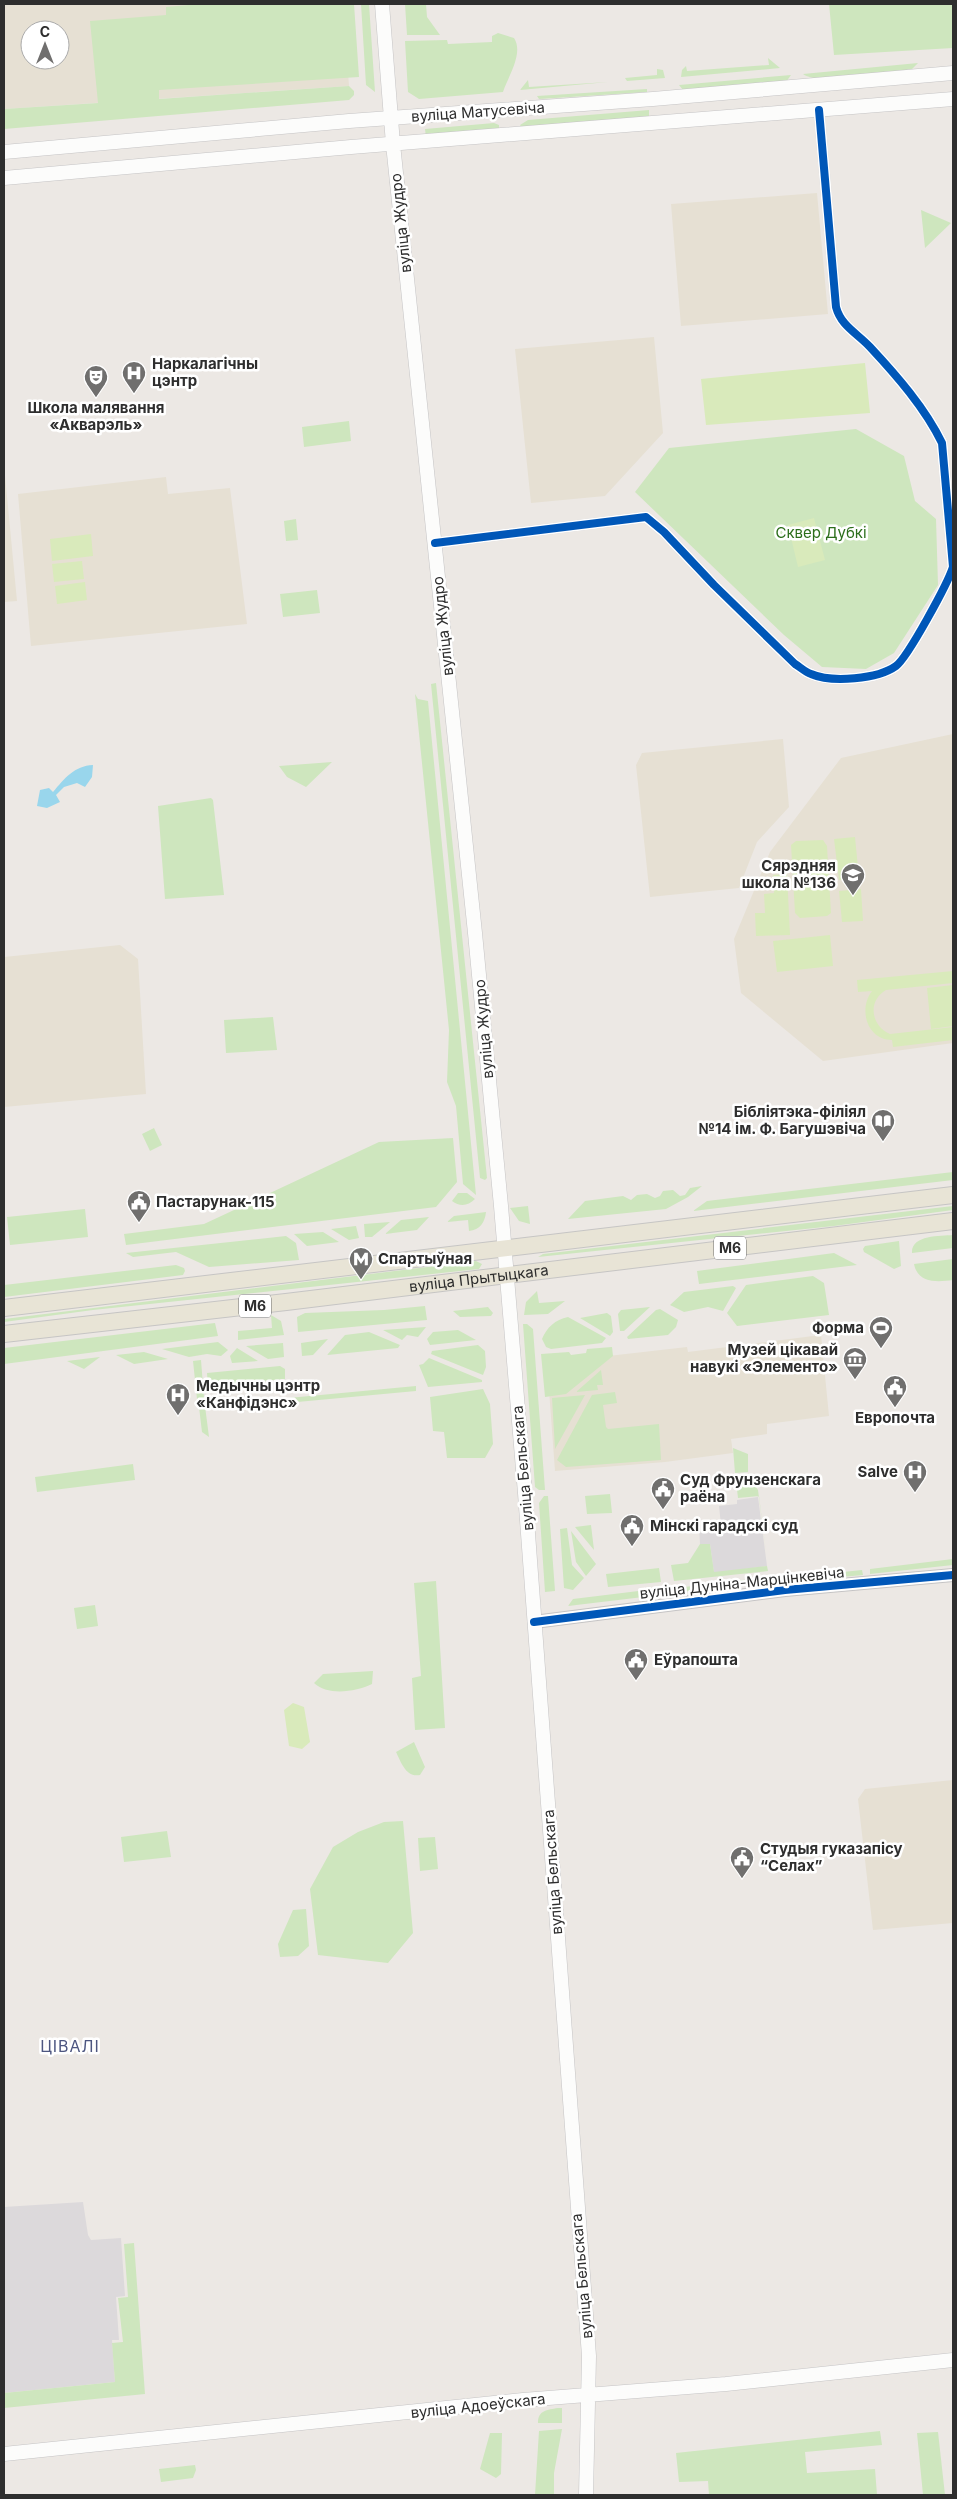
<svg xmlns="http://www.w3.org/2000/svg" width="957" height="2499" font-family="Inter,sans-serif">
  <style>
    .industrial { fill: #dcd9db }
    .education { fill: #e6e0d3; fill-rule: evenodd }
    .green { fill: #cee6be }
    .pitch { fill: #d9eabb }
    .water { fill: #99d6ec }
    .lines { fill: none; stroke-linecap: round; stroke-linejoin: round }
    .minor-casing { stroke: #c5c4c5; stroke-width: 11 }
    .tertiary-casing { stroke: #c5c4c5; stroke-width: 14 }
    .secondary-casing { stroke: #c5c4c5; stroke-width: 15 }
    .primary-casing { stroke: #c6c5c4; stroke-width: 18 }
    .minor { stroke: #fcfcfb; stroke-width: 10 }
    .tertiary { stroke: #fcfcfb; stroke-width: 12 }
    .secondary { stroke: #fcfcfb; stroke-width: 14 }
    .primary { stroke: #e8e4d6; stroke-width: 16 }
    .cycleway-casing { stroke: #fff; stroke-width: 11 }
    .cycleway { stroke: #0057b8; stroke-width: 8 }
    .labels { text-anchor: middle; stroke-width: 5; stroke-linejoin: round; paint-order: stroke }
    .shield { fill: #fff; stroke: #6d6d6d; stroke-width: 1 }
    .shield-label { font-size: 14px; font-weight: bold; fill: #2e2e2e }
    .street-label { font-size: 15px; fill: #2e2e2e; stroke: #fff }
    .poi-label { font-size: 15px; font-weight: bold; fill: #2e2e2e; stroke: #fff; text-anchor: start }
    .park-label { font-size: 15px; fill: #2c6e1b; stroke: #fff }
    .neighbourhood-label { font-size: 16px; letter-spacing: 1px; fill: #4d5680; stroke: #fff }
  </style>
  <rect width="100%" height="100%" fill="#ece8e4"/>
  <path class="industrial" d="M758,1497l9,69 -53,7 -4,-29h-10l-1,-19h22l-2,-19 18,-2v-4z
    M83,2202l5,33 3,5 30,-2 4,58 -9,1 3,43h-7l3,42 -111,11v-186z"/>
  <path class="education" d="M4,4h339l6,82 -345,23zM30,30h30v30h-30z
    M817,193l11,121 -147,12 -10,-122z
    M654,337l9,96 -58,63 -74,7 -16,-154z
    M4,465l13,136 -13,1z
    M166,477l2,17 62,-6 17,136 -216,22 -13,-152z
    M953,734v309l-130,18 -82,-68 -7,-54 36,-87 71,-94z
    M783,739l6,68 -32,35 -18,46 -89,9 -14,-132 6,-12z
    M120,945l18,14 8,135 -142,13v-150z
    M821,1335l8,81 -62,8v10l-36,5 2,14 -68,9 -110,9 -8,-108 140,-16 1,5z
    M953,1780v143l-80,7 -15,-131 7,-10z"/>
  <path class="green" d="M200,4h154l5,73 -200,13v9l190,-13 5,5v4l-5,5 -345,29v-20l94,-6 -8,-82 76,-6v-8z
    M361,4h8l6,88 -9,-7z
    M405,4h21l1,13 13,18h-33z
    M829,4h124v44l-119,7z
    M498,33l16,5c10,15 -6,39 -11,54l-84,7 -11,-7 -3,-51 42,-1 1,4 44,-2v-6z
    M768,58l12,10 -99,9 1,-7 4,-4 1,5 82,-6z
    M918,63l-6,6c-21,3 -94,17 -109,5z
    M657,69l6,1 2,8 -38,3 -2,-3 32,-3z
    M791,75l-5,7 -103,8 -4,-5z
    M528,80l1,7 79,-5 -88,8z
    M647,89v3l-108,7 -2,-3z
    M649,110v10l-128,7 -1,-2 8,-5z
    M494,123l5,2v5l-73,7 -1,-8z
    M921,210l30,13 -26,25z
    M349,421l2,20 -47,6 -2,-20z
    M856,429l48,27 11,45 21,18 2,66 -44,68 -28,16 -44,-2 -38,-32 -149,-143 34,-44z
    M296,519l2,21 -12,1 -2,-20z
    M317,590l3,23 -37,4 -3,-23z
    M436,683l51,495 -2,2 -5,-2 -49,-494z
    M415,694l3,5 10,2 48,494 -13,-11 -7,-78 -9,-24 2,-52z
    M332,762l-26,25 -19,-10 -8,-11z
    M211,798l2,2 11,95 -59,4 -7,-93z
    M273,1017l4,33 -51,3 -2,-33z
    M154,1128l8,17 -12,6 -8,-17z
    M453,1138l4,44 -21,25 -310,38 -2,-11 80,-10 175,-82z
    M953,1172v8l-260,31 14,-10z
    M702,1186l-14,11 -22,12 -98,10 17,-18 38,-5 8,4 6,-5 10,-1 8,4 5,-2 3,-5 10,-1 7,6 5,-1 5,-7z
    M458,1193h9l8,6c-7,7 -15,8 -23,2z
    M528,1206l2,18 -11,-3 -9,-13z
    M953,1206v4l-119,16 -296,31 5,-3z
    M85,1209l3,28 -78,8 -3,-28z
    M486,1212c-1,10 -6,18 -17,19l-1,-11 -21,2 7,-6z
    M429,1217l-12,13 -32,4 16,-14z
    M390,1222l-18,15h-7l-1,-13z
    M356,1226l3,12 -10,2 -18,-11z
    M323,1232l16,10 -32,4 -13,-12z
    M953,1235v13l-41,5c-1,-18 28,-17 41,-18z
    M286,1236l10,7 3,17 -90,7 -33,-15 -43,5 -7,-4z
    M899,1241l2,25 -7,3 -30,-17 -1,-3 2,-3z
    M834,1253l23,12 -158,19 -2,-13z
    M953,1259v21c-15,2 -35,4 -39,-16z
    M476,1261l6,3 -3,5 -386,41 -89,12v-3z
    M176,1265l8,3 1,3 -2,4 -179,22v-12z
    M813,1276l11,7 5,32 -92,11 -10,-13 19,-28z
    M733,1286l3,2 -13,23 -15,-4 -24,5 -14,-7 14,-13z
    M537,1291l2,12 26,-2 -17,13 -24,1 2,-13z
    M425,1306l2,14 -129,12 -1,-15 8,-4 79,-3z
    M488,1307l5,6 -2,3 -31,1 -7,-6z
    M650,1307l-26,24h-4l-2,-17 3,-4z
    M660,1309l18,11 -2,7 -8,8 -40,4 -1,-2 29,-27z
    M607,1313l4,3 2,16 -3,4 -30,-18z
    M271,1315l10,6 3,14 -46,5v-9l34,-3z
    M568,1317l38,21 -4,5 -51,6 -5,-2 -4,-8c5,-12 13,-19 26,-22z
    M215,1323l3,13 -214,28v-16z
    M523,1324h4l6,5 12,161h-6l-4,-3z
    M426,1327l-8,10 -11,-2 -5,5 -19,-10z
    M458,1330l18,10 -46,5 -3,-6 6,-7z
    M369,1332l31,13 -2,3 -71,7 18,-20z
    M328,1339l-15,16 -11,1 -1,-13z
    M218,1342l10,8 -7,6 -14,-2 -18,3 -27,-8z
    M283,1343l1,14 -16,2 -22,-13z
    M478,1345l7,6 1,16 -3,8 -52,-21 1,-3z
    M612,1347l1,9 -47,38 -21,3 -4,-43 28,-2 2,3 15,-2 1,-4z
    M237,1348l21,13 -26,2 -2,-7z
    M144,1352l24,7 -34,5 -18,-9z
    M100,1357l-16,12 -17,-8z
    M429,1358l53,22v2l-54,5 -9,-22 4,-1z
    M201,1360l3,38 -7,1 -4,-38z
    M280,1366l5,3v10l-77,7 -1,-13z
    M601,1370l2,15h-6l1,5 -22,2z
    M416,1386v5l-194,18 2,-5z
    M483,1389l7,15 3,40 -8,14h-38l-3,-26 -11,-1 -3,-34z
    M615,1392l2,11 -14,2 3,22 2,2 51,-5 2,36 -95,7 -9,-7 35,-65z
    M585,1395l-30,54 -3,-51z
    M205,1406l4,31 -7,-5 -3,-25z
    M733,1448l15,6v18l-13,1z
    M133,1464l2,16 -98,12 -2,-15z
    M736,1481l17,2 5,7 8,63 -7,-57 -21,2z
    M610,1494l2,19 -25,1 -2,-18z
    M544,1496h4l7,95 -10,1 -6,-89z
    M591,1525l3,25 -19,-23z
    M567,1528l5,37 12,13 -11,12 -9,-2 -4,-59z
    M571,1531l25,33 -10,12 -10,-14z
    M700,1544h10l4,28 53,-6 1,5 -94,10 -3,-16 17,-2z
    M953,1559v6l-83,9v-5z
    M659,1568l2,14 -53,5 -2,-13z
    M862,1570l1,5 -74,7 -3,-4z
    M776,1576l-9,6 -86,10 -5,-4z
    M436,1581l9,147 -30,2 -3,-52 9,-2 -7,-93z
    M663,1588l-3,7 -92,11 5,-7z
    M95,1605l3,21 -21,3 -3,-21z
    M373,1671l-1,13c-16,8 -45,12 -58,-1l9,-9z
    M414,1742l11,25 -5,8c-14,3 -19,-13 -24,-23z
    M403,1821l10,112 -25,30 -70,-8 -8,-66 23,-42 25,-15 26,-10z
    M167,1831l4,26 -47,5 -3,-25z
    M435,1837l3,32 -18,2 -2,-33z
    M306,1909l3,37 -11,10 -18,1 -2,-13 15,-34z
    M134,2243l11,151 -141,14v-15l111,-11 -3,-39 11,-1 -5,-44 10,-1 -4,-53z
    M558,2408h4v15h-24c0,-13 9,-13 20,-15z
    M562,2429l-8,44v22h-19l4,-64z
    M880,2431l2,14 -77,7 2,21 68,-4 2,26h-168l-1,-14 -29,1 -3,-29z
    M938,2432l7,63h-22l-6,-62z
    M490,2433h12l-1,41 -5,4 -16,-9z
    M195,2465l1,5 -3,8 -32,4 -2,-13z"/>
  <path class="pitch" d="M865,363l5,50 -164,12 -5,-46z
    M814,518l11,42 -27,7 -10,-42z
    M91,534l2,22 -41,5 -2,-22z
    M82,561l2,18 -30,3 -2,-18z
    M85,582l2,18 -30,4 -2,-18z
    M855,837l4,41 -20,2 -5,-41z
    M823,840l4,6 4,67 -4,3 -27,2 -5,-5 -4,-68 5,-4z
    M787,874l3,61 -34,1 -1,-23h10l-1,-19 10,-1 -1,-18z
    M861,889l2,32 -21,1 -3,-31z
    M830,935l3,31 -56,6 -4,-31z
    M953,971v12l-67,7c-19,11 -15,36 4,44l63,-7v13l-60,7 -1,-7c-25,0 -34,-31 -20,-49l-14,1 -1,-12z
    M953,985v41l-22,3 -4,-41z
    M293,1703l11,4 6,35 -8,7 -13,-3 -5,-36z"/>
  <path class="water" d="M93,765l-1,12 -7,10 -8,-4 -13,4 -8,8 4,7 -13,6 -10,-2 3,-16 9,-2 4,4c12,-14 21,-26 40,-27z"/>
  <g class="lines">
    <g class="minor-casing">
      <path id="minor" d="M435,543l211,-26 18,15 50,53 81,79c5,3 10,8 16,10 21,9 67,5 85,-8 12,-9 52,-83 57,-99l-11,-124c-17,-35 -45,-67 -72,-96 -13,-14 -29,-21 -34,-40l-17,-197"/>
    </g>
    <g class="tertiary-casing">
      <path id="tertiary" d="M534,1622l251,-32 168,-15"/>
    </g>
    <g class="secondary-casing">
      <path id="secondary" d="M382,4l11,140 82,789 26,273 24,287 64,863 -3,139
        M4,152l345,-31 304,-22 300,-26
        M4,178l347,-31 602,-48
        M4,2454l519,-54 203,-16 227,-24"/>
    </g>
    <g class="primary-casing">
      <g id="primary">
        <path d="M4,1308l949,-113"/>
        <path id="s1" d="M4,1334l282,-32 667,-81"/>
      </g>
    </g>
    <use href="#minor" class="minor"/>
    <use href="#tertiary" class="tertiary"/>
    <use href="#secondary" class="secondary"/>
    <use href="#primary" class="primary"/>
    <g class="cycleway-casing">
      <path id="cycleway" d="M435,543l211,-26 18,15 50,53 81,79c5,3 10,8 16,10 21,9 67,5 85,-8 12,-9 52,-83 57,-99l-11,-124c-17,-35 -45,-67 -72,-96 -13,-14 -29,-21 -34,-40l-17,-197
        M534,1622l251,-32 168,-15"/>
    </g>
    <use href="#cycleway" class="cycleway"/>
  </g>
  <defs>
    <g id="hospital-pin" transform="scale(1.25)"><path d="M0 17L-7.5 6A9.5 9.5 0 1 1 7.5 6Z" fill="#706f6e" stroke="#fff"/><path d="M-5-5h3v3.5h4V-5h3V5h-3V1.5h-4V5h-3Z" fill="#fff"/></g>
    <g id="theatre-pin" transform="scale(1.25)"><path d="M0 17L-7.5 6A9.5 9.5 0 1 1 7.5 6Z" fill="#706f6e" stroke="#fff"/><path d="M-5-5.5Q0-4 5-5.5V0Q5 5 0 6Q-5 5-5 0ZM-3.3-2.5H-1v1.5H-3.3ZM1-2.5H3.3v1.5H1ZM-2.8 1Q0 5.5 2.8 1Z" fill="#fff"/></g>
    <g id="school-pin" transform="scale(1.25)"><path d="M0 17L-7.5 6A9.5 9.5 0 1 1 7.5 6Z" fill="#706f6e" stroke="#fff"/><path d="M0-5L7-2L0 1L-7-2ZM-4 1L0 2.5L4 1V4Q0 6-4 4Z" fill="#fff"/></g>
    <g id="library-pin" transform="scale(1.25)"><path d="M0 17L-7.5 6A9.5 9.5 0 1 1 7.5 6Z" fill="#706f6e" stroke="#fff"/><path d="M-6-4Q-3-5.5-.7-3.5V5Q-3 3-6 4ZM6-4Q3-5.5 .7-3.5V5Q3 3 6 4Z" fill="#fff"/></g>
    <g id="civic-pin" transform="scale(1.25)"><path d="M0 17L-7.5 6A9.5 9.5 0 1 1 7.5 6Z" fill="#706f6e" stroke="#fff"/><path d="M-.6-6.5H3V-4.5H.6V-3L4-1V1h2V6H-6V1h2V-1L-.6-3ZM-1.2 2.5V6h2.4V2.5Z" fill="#fff"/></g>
    <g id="metro-pin" transform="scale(1.25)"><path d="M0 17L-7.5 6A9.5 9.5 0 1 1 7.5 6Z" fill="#706f6e" stroke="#fff"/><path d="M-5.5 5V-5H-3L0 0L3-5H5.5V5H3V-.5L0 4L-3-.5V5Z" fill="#fff"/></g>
    <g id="stadium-pin" transform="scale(1.25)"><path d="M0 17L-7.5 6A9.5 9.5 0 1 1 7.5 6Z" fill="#706f6e" stroke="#fff"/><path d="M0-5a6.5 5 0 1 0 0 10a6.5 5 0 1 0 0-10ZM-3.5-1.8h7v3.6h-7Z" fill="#fff"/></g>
    <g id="museum-pin" transform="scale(1.25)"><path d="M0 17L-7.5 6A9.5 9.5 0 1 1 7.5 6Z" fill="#706f6e" stroke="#fff"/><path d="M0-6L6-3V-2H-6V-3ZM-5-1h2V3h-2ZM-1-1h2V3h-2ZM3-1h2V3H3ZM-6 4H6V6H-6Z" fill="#fff"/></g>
  </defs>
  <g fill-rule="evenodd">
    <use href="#hospital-pin" x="134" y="373"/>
    <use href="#theatre-pin" x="96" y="377"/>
    <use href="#school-pin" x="853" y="875"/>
    <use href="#library-pin" x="883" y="1121"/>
    <use href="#civic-pin" x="139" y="1202"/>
    <use href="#metro-pin" x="361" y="1259"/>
    <use href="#stadium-pin" x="881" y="1328"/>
    <use href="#museum-pin" x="855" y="1359"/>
    <use href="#civic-pin" x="895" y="1387"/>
    <use href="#hospital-pin" x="178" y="1395"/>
    <use href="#hospital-pin" x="915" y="1472"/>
    <use href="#civic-pin" x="663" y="1489"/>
    <use href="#civic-pin" x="632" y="1526"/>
    <use href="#civic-pin" x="636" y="1660"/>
    <use href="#civic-pin" x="742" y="1858"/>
  </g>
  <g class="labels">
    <g class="shield">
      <rect x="714" y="1236.5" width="32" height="23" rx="4"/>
      <rect x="239" y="1294.5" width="32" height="23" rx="4"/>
    </g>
    <g class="shield-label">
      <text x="730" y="1253">М6</text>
      <text x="255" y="1311">М6</text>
    </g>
    <g class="street-label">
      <text transform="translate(478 112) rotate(-4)" y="5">вуліца Матусевіча</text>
      <text transform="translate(401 223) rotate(-96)" y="5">вуліца Жудро</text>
      <text transform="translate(443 626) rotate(-96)" y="5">вуліца Жудро</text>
      <text transform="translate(484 1029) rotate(-95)" y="5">вуліца Жудро</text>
      <text dy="5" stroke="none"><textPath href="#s1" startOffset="478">вуліца Прытыцкага</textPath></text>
      <text transform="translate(523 1468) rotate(-95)" y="5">вуліца Бельскага</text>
      <text transform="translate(742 1583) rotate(-6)" y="5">вуліца Дуніна-Марцінкевіча</text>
      <text transform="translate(553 1872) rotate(-94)" y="5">вуліца Бельскага</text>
      <text transform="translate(582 2276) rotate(-95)" y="5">вуліца Бельскага</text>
      <text transform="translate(478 2406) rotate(-6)" y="5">вуліца Адоеўскага</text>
    </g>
    <g class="poi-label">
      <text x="152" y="369">Наркалагічны<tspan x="152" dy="17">цэнтр</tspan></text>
      <text x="96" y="413" text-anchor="middle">Школа малявання<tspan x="96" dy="17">«Акварэль»</tspan></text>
      <text x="836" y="871" text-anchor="end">Сярэдняя<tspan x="836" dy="17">школа №136</tspan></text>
      <text x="866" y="1117" text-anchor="end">Бібліятэка-філіял<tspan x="866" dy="17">№14 ім. Ф. Багушэвіча</tspan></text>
      <text x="156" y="1207">Пастарунак-115</text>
      <text x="378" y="1264">Спартыўная</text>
      <text x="864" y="1333" text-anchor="end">Форма</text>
      <text x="838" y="1355" text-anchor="end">Музей цікавай<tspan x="838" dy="17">навукі «Элементо»</tspan></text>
      <text x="196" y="1391">Медычны цэнтр<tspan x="196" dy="17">«Канфідэнс»</tspan></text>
      <text x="895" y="1423" text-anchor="middle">Европочта</text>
      <text x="898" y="1477" text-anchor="end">Salve</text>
      <text x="680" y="1485">Суд Фрунзенскага<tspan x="680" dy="17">раёна</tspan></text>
      <text x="650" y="1531">Мінскі гарадскі суд</text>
      <text x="654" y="1665">Еўрапошта</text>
      <text x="760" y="1854">Студыя гуказапісу<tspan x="760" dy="17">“Селах”</tspan></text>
    </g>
    <g class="park-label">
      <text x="821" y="538">Сквер Дубкі</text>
    </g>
    <g class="neighbourhood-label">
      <text x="70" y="2052">ЦІВАЛІ</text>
    </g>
  </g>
  <rect width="957" height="2499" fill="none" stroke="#2e2e2e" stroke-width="10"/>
  <g transform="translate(45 45)"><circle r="24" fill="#ffffff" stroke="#ababab"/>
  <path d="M0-4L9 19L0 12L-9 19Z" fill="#706f6e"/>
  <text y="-8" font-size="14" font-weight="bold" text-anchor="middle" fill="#2e2e2e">С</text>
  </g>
</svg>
